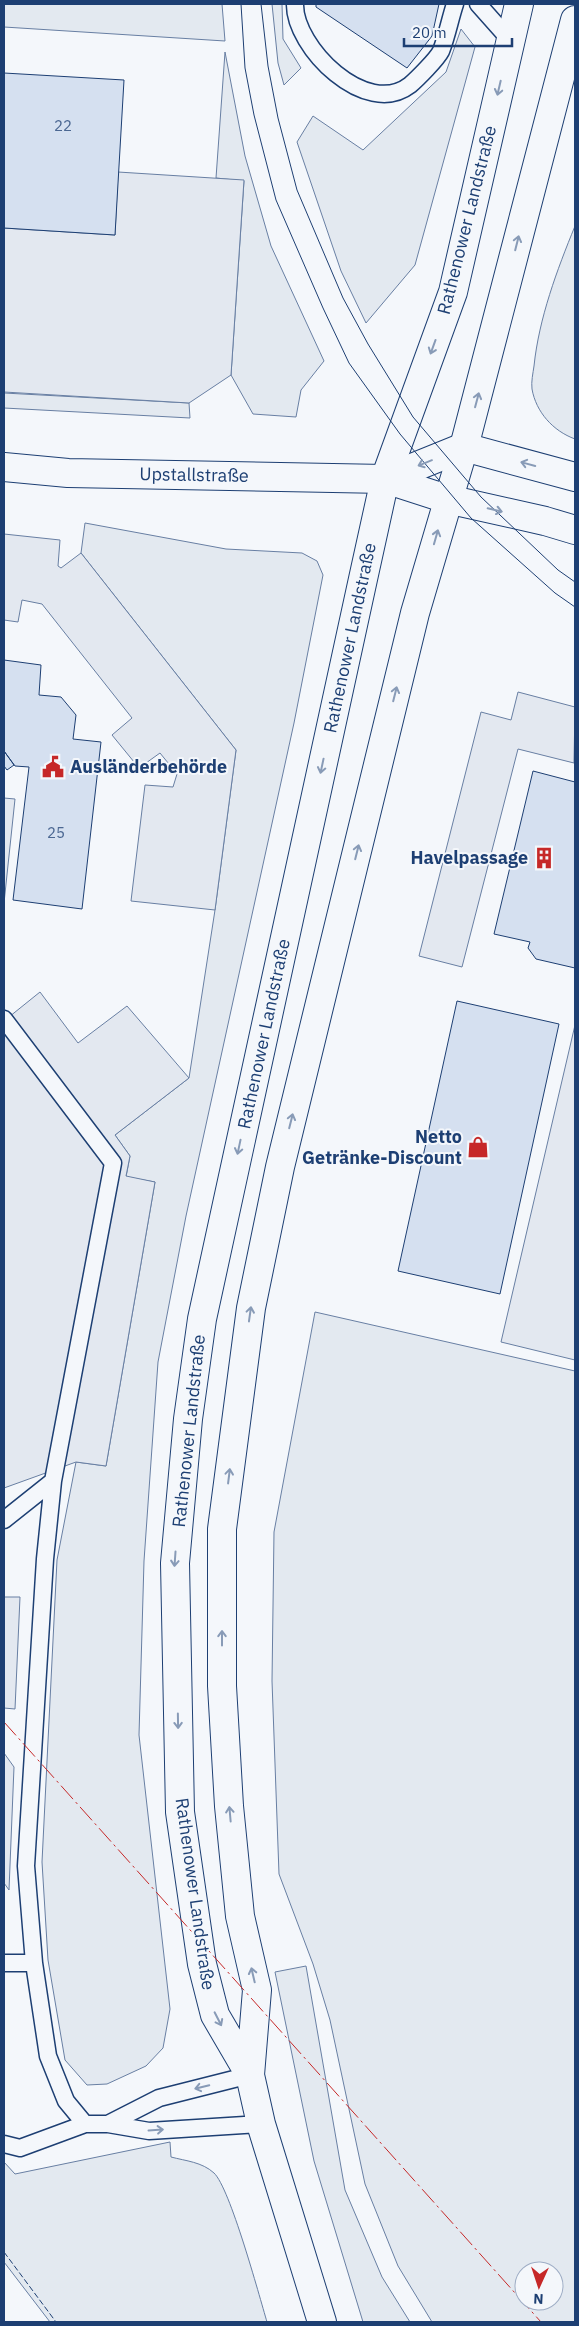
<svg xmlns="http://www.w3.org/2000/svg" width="579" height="2326" font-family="'IBM Plex Sans',sans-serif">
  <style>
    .green { fill: #e3e9f0; stroke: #687fa3; fill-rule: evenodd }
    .parking { fill: #e3e8f0; stroke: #687fa3 }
    .building { fill: #d5e0f0; stroke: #1d3f73 }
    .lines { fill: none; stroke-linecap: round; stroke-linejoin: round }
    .service-casing { stroke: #1d3f73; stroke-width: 19 }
    .tertiary-casing { stroke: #1d3f73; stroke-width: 30 }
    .primary-casing { stroke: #1d3f73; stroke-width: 30 }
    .service { stroke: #f4f7fb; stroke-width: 16 }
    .tertiary { stroke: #f4f7fb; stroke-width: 28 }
    .primary { stroke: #f4f7fb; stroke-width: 28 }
    .tram { stroke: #1d3f73; stroke-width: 1 }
    .fence { stroke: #1d3f73; stroke-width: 1; stroke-dasharray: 6 2.5; stroke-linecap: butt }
    .power { stroke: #c62828; stroke-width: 1; stroke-dasharray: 18 4 2.5 4; stroke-linecap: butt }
    .oneway { stroke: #889bb7 }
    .labels { text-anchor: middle; stroke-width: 4; stroke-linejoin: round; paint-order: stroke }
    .number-label { font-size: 15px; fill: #4b6792 }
    .street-label { font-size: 18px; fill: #1d3f73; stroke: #f4f7fb }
    .poi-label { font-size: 18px; font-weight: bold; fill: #1d3f73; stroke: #f4f7fb; text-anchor: end }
  </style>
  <rect width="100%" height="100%" fill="#f4f7fb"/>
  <path class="green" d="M4,4h218l3,37 -221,-14z
    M272,4h10l1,35 18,29 -17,17 -6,-22z
    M461,29l14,18 -60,218 -49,58 -25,-52 -44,-129 16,-26 50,34 83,-78z
    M225,52l20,104 26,90 53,115 -23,29 -5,27 -43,-3 -22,-39 13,-194 -28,-3z
    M575,226v213c-22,-8 -39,-27 -43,-50 -1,-7 1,-16 2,-23 5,-48 23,-96 41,-140z
    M4,393l185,10 1,15 -186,-10z
    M85,523l141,26 76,4 15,8 6,14 -29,148 -108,493 -28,146 -14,199 -5,174 31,274 -7,39 -17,18 -39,18 -20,1 -22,-25 -17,-100 -6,-98 15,-302 19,-98 30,4 49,-284 -29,-5 4,-21 -15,-21 74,-57 26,-168 21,-160 -155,-197z
    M315,1312l260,59v951h-143l-34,-56 -33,-82 -35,-164 -17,-56 -34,-90 -7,-193 2,-149zM524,2271h30v30h-30z
    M306,1966l39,224 37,87 28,45h-47l-49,-161 -39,-189z
    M170,2142l1,15c15,4 31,5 43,16 16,15 45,122 53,149h-217l-46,-60v-100l11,12z"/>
  <path class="parking" d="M118,172l126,8 -13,195 -42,28 -185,-11v-164l111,7z
    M4,534l56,6 -2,26 3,2 20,-15 155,197 -21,160 -84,-9 14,-116 28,2 4,-13 -17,-21 -21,15 -27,-33 20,-17 -90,-114 -20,-4 -4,22 -14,-2z
    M518,692l57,15 -1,56 -56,-14 -56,218 -43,-11 62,-244 30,8z
    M4,798l11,1 -11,104z
    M40,992l38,51 49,-37 62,72 -74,57 15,21 -4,20 29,6 -49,284 -30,-4 -72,26v-467z
    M575,1025v335l-74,-18z
    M4,1597h16l-5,112 -11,-1z
    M4,1753l10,14 -5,123 -5,-7z"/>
  <path class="building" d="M316,4h123l-7,32 -25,32 -91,-61z
    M4,73l120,7 -9,155 -111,-7z
    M4,660l37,5 -2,30 22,2 15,18 -3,24 28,3 -19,167 -69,-9 16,-133 -14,-1 -11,-15z
    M4,751l10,14 -7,5 -3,-4z
    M533,771l42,11v186l-39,-9 -8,-11 2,-6 -36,-8z
    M457,1001l102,23 -59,270 -102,-23z"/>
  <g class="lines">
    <g class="service-casing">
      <path id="service" d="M295,4c-1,43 71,115 115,81 7,-6 27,-26 31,-34 6,-15 9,-32 14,-47
        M478,4l32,36
        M4,1019l109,144 -60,318 -8,78 -19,307 8,97 14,93 18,45 19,23
        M4,1520l49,-39
        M4,1963h30
        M108,2124l41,7 112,-7
        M4,2144l16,4 65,-24h23l51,-26 91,-23"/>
    </g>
    <g class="tertiary-casing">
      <path id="tertiary" d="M4,467l64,6 317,6 62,20 98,22 30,9
        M385,479l79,-32 111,30"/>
    </g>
    <g class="primary-casing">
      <path id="primary" d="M250,2075l7,-85 -17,-74 -11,-110 -7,-120v-157l29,-221 29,-141 135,-554 49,-166 111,-427
        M322,2322l-61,-198 -11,-49 -35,-60 -13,-51 -22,-152 -5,-249 13,-144 14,-100 161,-740 22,-100 68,-187 66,-288"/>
    </g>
    <use href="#service" class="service"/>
    <use href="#tertiary" class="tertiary"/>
    <use href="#primary" class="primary"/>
    <path class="tram" d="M241,4l4,64 9,47 22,85 47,108 26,55 51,71 71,84 84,75 20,14
      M261,4l7,62 10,52 19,72 46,108 25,46 45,73 68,80 77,73 17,12"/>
    <path class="fence" d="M4,2252l52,70"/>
    <path class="power" d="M4,1722l537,600"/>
  </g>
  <defs><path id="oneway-shaft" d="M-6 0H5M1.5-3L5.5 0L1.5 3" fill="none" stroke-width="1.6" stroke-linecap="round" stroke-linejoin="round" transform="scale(1.25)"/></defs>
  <g class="oneway">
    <use href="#oneway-shaft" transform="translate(499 88) rotate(103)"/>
    <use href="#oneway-shaft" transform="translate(517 243) rotate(-76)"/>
    <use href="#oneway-shaft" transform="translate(433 347) rotate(110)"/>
    <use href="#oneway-shaft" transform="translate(477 400) rotate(-75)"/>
    <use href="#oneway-shaft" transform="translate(425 463) rotate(158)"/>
    <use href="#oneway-shaft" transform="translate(528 464) rotate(-165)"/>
    <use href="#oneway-shaft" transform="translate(495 510) rotate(13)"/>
    <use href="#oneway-shaft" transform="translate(436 537) rotate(-74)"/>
    <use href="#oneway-shaft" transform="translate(395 694) rotate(-76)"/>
    <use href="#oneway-shaft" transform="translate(322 766) rotate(102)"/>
    <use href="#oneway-shaft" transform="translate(357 852) rotate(-76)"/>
    <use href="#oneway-shaft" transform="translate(291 1121) rotate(-76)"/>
    <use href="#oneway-shaft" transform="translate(239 1147) rotate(102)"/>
    <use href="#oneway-shaft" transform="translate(250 1314) rotate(-82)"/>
    <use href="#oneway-shaft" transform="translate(229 1476) rotate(-83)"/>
    <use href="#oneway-shaft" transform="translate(175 1559) rotate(94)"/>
    <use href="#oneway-shaft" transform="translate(222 1638) rotate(-90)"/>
    <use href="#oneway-shaft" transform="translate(178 1721) rotate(89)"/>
    <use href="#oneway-shaft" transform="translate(230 1814) rotate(-95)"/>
    <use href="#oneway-shaft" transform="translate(253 1975) rotate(-103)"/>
    <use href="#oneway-shaft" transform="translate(218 2019) rotate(63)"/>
    <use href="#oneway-shaft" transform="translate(202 2087) rotate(166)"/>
    <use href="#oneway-shaft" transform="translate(156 2130) rotate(-4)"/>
  </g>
  <defs>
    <g id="civic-bare" transform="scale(1.725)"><path d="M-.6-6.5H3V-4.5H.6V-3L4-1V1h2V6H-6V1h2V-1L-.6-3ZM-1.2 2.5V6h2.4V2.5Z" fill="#c62828" stroke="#f4f7fb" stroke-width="2.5" paint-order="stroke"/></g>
    <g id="building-bare" transform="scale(1.725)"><path d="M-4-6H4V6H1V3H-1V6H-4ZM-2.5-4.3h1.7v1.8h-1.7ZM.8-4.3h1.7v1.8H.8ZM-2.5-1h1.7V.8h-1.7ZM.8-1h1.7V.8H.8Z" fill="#c62828" stroke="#f4f7fb" stroke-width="2.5" paint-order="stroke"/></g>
    <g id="shop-bare" transform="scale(1.725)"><path d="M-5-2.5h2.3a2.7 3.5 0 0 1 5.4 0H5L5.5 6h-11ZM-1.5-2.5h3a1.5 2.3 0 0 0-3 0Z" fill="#c62828" stroke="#f4f7fb" stroke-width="2.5" paint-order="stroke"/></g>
  </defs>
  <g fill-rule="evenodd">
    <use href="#civic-bare" x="53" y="767"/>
    <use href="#building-bare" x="544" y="858"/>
    <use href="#shop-bare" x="478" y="1147"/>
  </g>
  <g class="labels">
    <g class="number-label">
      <text x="63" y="131">22</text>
      <text x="56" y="838">25</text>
    </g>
    <g class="street-label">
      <text transform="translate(467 220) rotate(-76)" y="6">Rathenower Landstraße</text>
      <text transform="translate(194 475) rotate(1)" y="6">Upstallstraße</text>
      <text transform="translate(350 638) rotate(-78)" y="6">Rathenower Landstraße</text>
      <text transform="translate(264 1034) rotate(-78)" y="6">Rathenower Landstraße</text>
      <text transform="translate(189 1431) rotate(-84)" y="6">Rathenower Landstraße</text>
      <text transform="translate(195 1894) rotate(82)" y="6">Rathenower Landstraße</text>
    </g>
    <g class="poi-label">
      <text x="70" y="773" text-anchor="start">Ausländerbehörde</text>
      <text x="528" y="864">Havelpassage</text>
      <text x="462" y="1143">Netto<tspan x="462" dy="21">Getränke-Discount</tspan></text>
    </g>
  </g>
  <rect width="579" height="2326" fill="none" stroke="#1d3f73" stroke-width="10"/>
  <g transform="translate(539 2286) rotate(183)"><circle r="24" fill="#f4f7fb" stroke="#9eadc5"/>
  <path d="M0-4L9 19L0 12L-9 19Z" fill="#c62828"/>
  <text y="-8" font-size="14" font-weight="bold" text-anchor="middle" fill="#1d3f73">N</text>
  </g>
  <path d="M404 38v8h108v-8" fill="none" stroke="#1d3f73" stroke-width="2.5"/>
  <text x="412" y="38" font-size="15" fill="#1d3f73" stroke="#f4f7fb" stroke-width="4" paint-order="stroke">20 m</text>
</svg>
